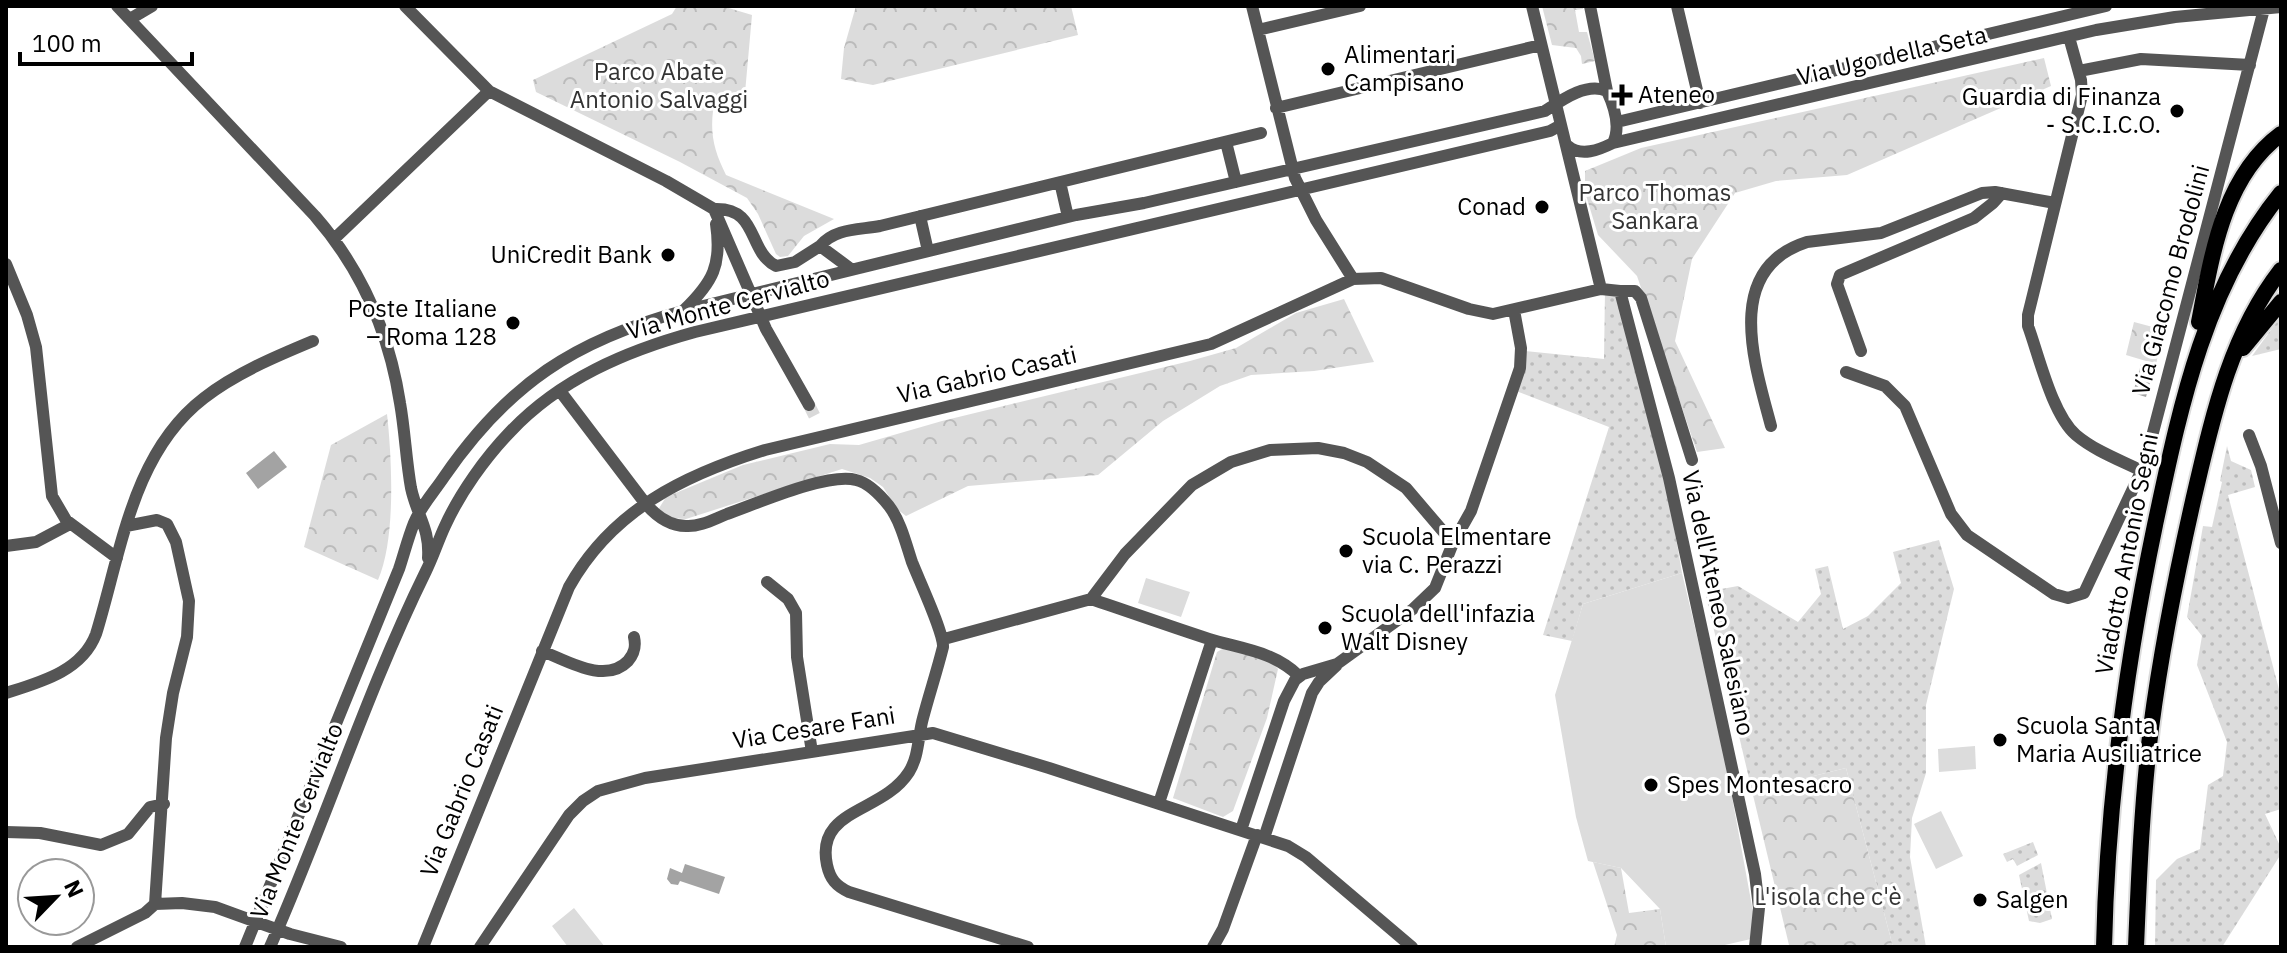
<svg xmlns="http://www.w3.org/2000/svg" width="2287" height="953" font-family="'IBM Plex Sans',sans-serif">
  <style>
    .grass { fill: url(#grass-dots) }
    .forest { fill: url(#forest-crowns) }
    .pitch { fill: #dcdcdc }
    .water { fill: #a3a3a3 }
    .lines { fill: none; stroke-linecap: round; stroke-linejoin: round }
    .minor-tunnel { stroke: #d9d9d9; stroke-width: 12; stroke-dasharray: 12 6; stroke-linecap: butt }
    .major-casing { stroke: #dbdbdb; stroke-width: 20 }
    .minor { stroke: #555; stroke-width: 12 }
    .major { stroke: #000; stroke-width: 16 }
    .poi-dot { fill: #000; stroke: #fff; stroke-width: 3 }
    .labels { text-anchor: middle; stroke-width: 6; stroke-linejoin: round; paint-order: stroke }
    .poi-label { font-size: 24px; fill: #000; stroke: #fff; text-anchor: start }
    .street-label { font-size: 24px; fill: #000; stroke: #fff }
    .park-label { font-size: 24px; fill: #333; stroke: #fff }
  </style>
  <defs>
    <pattern id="grass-dots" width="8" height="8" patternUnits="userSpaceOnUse" patternTransform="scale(2)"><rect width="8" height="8" fill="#dcdcdc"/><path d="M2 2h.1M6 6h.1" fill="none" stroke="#bbb" stroke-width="1.8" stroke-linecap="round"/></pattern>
    <pattern id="forest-crowns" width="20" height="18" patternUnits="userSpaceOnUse" patternTransform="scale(2)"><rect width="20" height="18" fill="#dcdcdc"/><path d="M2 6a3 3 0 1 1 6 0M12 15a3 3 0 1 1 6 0" fill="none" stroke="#bbb"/></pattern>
  </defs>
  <rect width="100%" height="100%" fill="#fff"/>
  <path class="grass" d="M1605,291l13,2 46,175 18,105 -99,31 -11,37 -29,-6 66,-208 -93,-36 9,-40 79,8z
    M2281,316v33l-29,7z
    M2227,446l4,15 20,9 4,17 -27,8 53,202v112l-16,5 16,34v6l-59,93h-67l1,-67 21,-21 23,-10 8,-64 15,-9 4,-34 -30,-77 5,-29 -15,-19 16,-91 9,1 10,-45 -2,-1z
    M1939,540l15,49 -28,116v68l-14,45 -2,39 16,90h-33l-47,-179 -94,23 -47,-199 33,-6 60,36 23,-28 -6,-25 13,-3 15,63 25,-13 33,-33 -8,-31z
    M2033,842l5,13 -21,11 -4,-7 -6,3 -4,-8z
    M2041,863l11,56 -12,4 -11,-2 -10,-46z"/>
  <path class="forest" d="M677,6h45l30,9 -8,89 -31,7c-3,25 2,42 13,64l108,44 -30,17 -16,20 -8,1 -4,-3 -18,-40 -11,-16 -67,-36 -144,-70 -3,-12 139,-66z
    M856,6h215l7,29 -205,50 -32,-6 3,-31z
    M1542,6h41v3l-8,1 4,22h8l8,29 -13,3 -1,-8 -5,-8 -24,-3z
    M2044,58l7,28 -204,89 -71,6 -41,12 -43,66 -17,82 50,107 -28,4 -60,-176 -39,-41 -13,-43v-21l56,-23z
    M1344,299l30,63 -60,9 -63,4 -31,11 -57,35 -65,54 -130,11 -62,30 -9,-7 -14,-22 -13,-9 -28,-9 -156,50 -17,-1 -11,-8 8,-13 77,-32 87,-21 29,1 83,-24 248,-60 46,-13 60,-35z
    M2134,322l30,8 -8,34 -30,-9z
    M387,414c5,45 9,125 -9,166l-74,-33 27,-102z
    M1224,648l47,13 7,8 -11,49 -34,93 -10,6 -50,-19 44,-146z
    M1846,768l47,179h-98l-6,-2 -37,-154z
    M1593,862l28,6 8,45 31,-4 6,38h-52l3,-12z"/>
  <path class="pitch" d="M1682,573l39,164 33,180 -3,22 -35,8h-50l-6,-38 -39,-41 -33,-7 -12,-44 -21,-122 28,-91z
    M1146,578l44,14 -9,25 -43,-14z
    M1975,746l1,23 -37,3 -1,-23z
    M1941,811l22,45 -27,13 -22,-45z
    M574,908l31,39h-37l-16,-21z"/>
  <path class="water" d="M2141,364l13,4 -8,29 -13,-4z
    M274,451l13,16 -29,22 -12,-16z
    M685,864l40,13 -6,17 -39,-13 -2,4 -7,-1 -4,-5 3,-11 12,5z"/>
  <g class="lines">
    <path class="minor-tunnel" d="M809,405l8,16"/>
    <g class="major-casing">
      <path id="major" d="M2199,322c13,-67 24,-145 82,-188
        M2243,348l38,-46
        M2104,947c3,-143 22,-283 51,-422 25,-117 49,-237 126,-332
        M2136,947c3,-73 6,-146 15,-219 10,-76 25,-152 42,-227 19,-81 36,-164 88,-231"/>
    </g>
    <path class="minor" d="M117,6l198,210c47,54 74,116 85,187 5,28 6,57 11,85 6,28 19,40 17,70
      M405,6l84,85 177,90 48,28
      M1252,6l43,172 21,42 37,59
      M1532,6l69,283
      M1590,6l17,85
      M1677,6l23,97
      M130,19l22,-13
      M1258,30l102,-24
      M2069,37l12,43 1,15 -54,220v11c11,30 24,88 48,109 19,16 44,25 66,36
      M2079,71l62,-12 109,6
      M1276,108l265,-63
      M1617,122l489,-116
      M1226,142l10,40
      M1568,146c13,11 31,4 45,-3l483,-113 79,-13 106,-10
      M1060,182l8,35
      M714,209l52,120 43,76
      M714,209c45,-2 33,42 62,57l19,-4 25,-16 31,23
      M920,216l8,35
      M334,239l155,-148
      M820,246c15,-18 39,-16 60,-20l381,-93
      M6,264l21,51 9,32 16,149 14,24 51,38
      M1620,291h15l6,7 51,162
      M684,310c29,-28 38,-45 32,-86
      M1861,351l-24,-67 3,-9 134,-57 19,-15 9,-10
      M1846,372l39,14 20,20 46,108 16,21 87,59 14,4 16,-5 61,-130 119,-454
      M560,391l85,112c11,13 24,23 41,23 14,1 28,-7 41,-12 29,-10 101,-42 129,-34 13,3 25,16 33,26 12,16 17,38 23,56 7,18 32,71 31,85 -6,24 -14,48 -20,71 -5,18 -4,38 -14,54 -27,42 -94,36 -82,93 3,14 9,21 22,27l179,55
      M1771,426c-16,-61 -49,-157 36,-184l74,-9 101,-40 13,-1 60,11
      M2249,435l12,31 20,77
      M126,526l31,-6 10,4 9,18 13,59 -2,36 -14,56 -7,45 -11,166
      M6,546l30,-4 34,-18
      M767,582l21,17 8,14 1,44 15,95
      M1091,599c39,13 78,27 118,40 33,10 64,12 90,37
      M944,639l147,-40 34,-45 67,-69 39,-23 39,-12 48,-2 26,5 23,9 39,26 47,55
      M542,651c24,9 63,34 86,10 7,-8 8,-15 6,-24
      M6,693c35,-11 76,-22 90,-59 25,-81 36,-181 108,-236 32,-25 73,-42 109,-57
      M1159,803l53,-163
      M1241,830l43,-129 11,-21 8,-6 34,-10 76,-55 22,-21 18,-45 18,-32 49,-143 1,-20 -7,-38
      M6,832l34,1 61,12 27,-11 22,-27 14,-3
      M1264,838l48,-145 7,-11 17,-16
      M155,904l27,-1 33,4 75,27 51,13
      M77,947l68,-34 10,-9
      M245,947l154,-378c5,-15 9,-31 15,-46 7,-17 20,-31 30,-46 64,-93 131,-137 239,-166l393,-96 68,-12 401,-92c18,-12 42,-29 62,-20 7,15 14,36 6,52
      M270,947c55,-124 96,-254 156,-376 7,-14 12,-30 19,-45 15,-33 40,-68 65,-94 50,-53 116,-81 185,-100l855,-201 11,-6
      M423,947l146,-360c43,-77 115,-112 196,-137l446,-106 142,-65 28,-1 88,31 24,5 108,-25 19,2 49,187 86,396 4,34 -4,39
      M480,947l89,-132 14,-14 15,-10 47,-13 288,-45 116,35 239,78 18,11 106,90
      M1213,947l10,-18 34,-94"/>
    <use href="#major" class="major"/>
  </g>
  <g class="poi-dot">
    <circle cx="1328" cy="69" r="8"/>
    <path d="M1618 83h8v8h8v8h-8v8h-8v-8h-8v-8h8z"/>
    <circle cx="2177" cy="111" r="8"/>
    <circle cx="1542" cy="207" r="8"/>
    <circle cx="668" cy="255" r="8"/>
    <circle cx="513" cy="323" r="8"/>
    <circle cx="1346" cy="551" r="8"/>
    <circle cx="1325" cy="628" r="8"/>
    <circle cx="2000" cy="740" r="8"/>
    <circle cx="1651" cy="785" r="8"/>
    <circle cx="1980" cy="900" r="8"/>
  </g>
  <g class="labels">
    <g class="poi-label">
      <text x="1344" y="63">Alimentari<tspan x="1344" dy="28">Campisano</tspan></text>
      <text x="1638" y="103">Ateneo</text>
      <text x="2161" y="105" text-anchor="end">Guardia di Finanza<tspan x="2161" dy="28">- S.C.I.C.O.</tspan></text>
      <text x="1526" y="215" text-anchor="end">Conad</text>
      <text x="652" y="263" text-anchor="end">UniCredit Bank</text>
      <text x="497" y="317" text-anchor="end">Poste Italiane<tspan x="497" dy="28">– Roma 128</tspan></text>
      <text x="1362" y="545">Scuola Elmentare<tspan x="1362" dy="28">via C. Perazzi</tspan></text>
      <text x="1341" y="622">Scuola dell'infazia<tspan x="1341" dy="28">Walt Disney</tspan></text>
      <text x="2016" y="734">Scuola Santa<tspan x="2016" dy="28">Maria Ausiliatrice</tspan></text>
      <text x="1667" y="793">Spes Montesacro</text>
      <text x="1996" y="908">Salgen</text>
    </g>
    <g class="street-label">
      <text transform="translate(1892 56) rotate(-13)" y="8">Via Ugo della Seta</text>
      <text transform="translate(2171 280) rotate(-75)" y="8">Via Giacomo Brodolini</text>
      <text transform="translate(728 305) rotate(-15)" y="8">Via Monte Cervialto</text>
      <text transform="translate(987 375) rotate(-13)" y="8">Via Gabrio Casati</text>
      <text transform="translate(2127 554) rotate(-79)" y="8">Viadotto Antonio Segni</text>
      <text transform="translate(1718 603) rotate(78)" y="8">Via dell'Ateneo Salesiano</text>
      <text transform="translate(814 728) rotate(-9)" y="8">Via Cesare Fani</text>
      <text transform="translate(462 791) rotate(-68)" y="8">Via Gabrio Casati</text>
      <text transform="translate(297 821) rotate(-68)" y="8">Via Monte Cervialto</text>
    </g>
    <g class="park-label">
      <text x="659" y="80">Parco Abate<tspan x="659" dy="28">Antonio Salvaggi</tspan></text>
      <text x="1655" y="201">Parco Thomas<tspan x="1655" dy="28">Sankara</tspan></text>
      <text x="1828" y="905">L'isola che c'è</text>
    </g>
  </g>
  <rect width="2287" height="953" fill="none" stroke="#000000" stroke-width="16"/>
  <g transform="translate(56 897) rotate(65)"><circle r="38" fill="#ffffff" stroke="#999999" stroke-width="2"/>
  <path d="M0-6L14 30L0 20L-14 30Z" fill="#000000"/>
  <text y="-12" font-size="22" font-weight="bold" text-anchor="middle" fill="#000000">N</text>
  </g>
  <path d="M20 52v12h172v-12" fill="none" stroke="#000000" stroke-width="4"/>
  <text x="32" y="52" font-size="24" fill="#000000" stroke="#ffffff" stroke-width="6" paint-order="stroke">100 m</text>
</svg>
